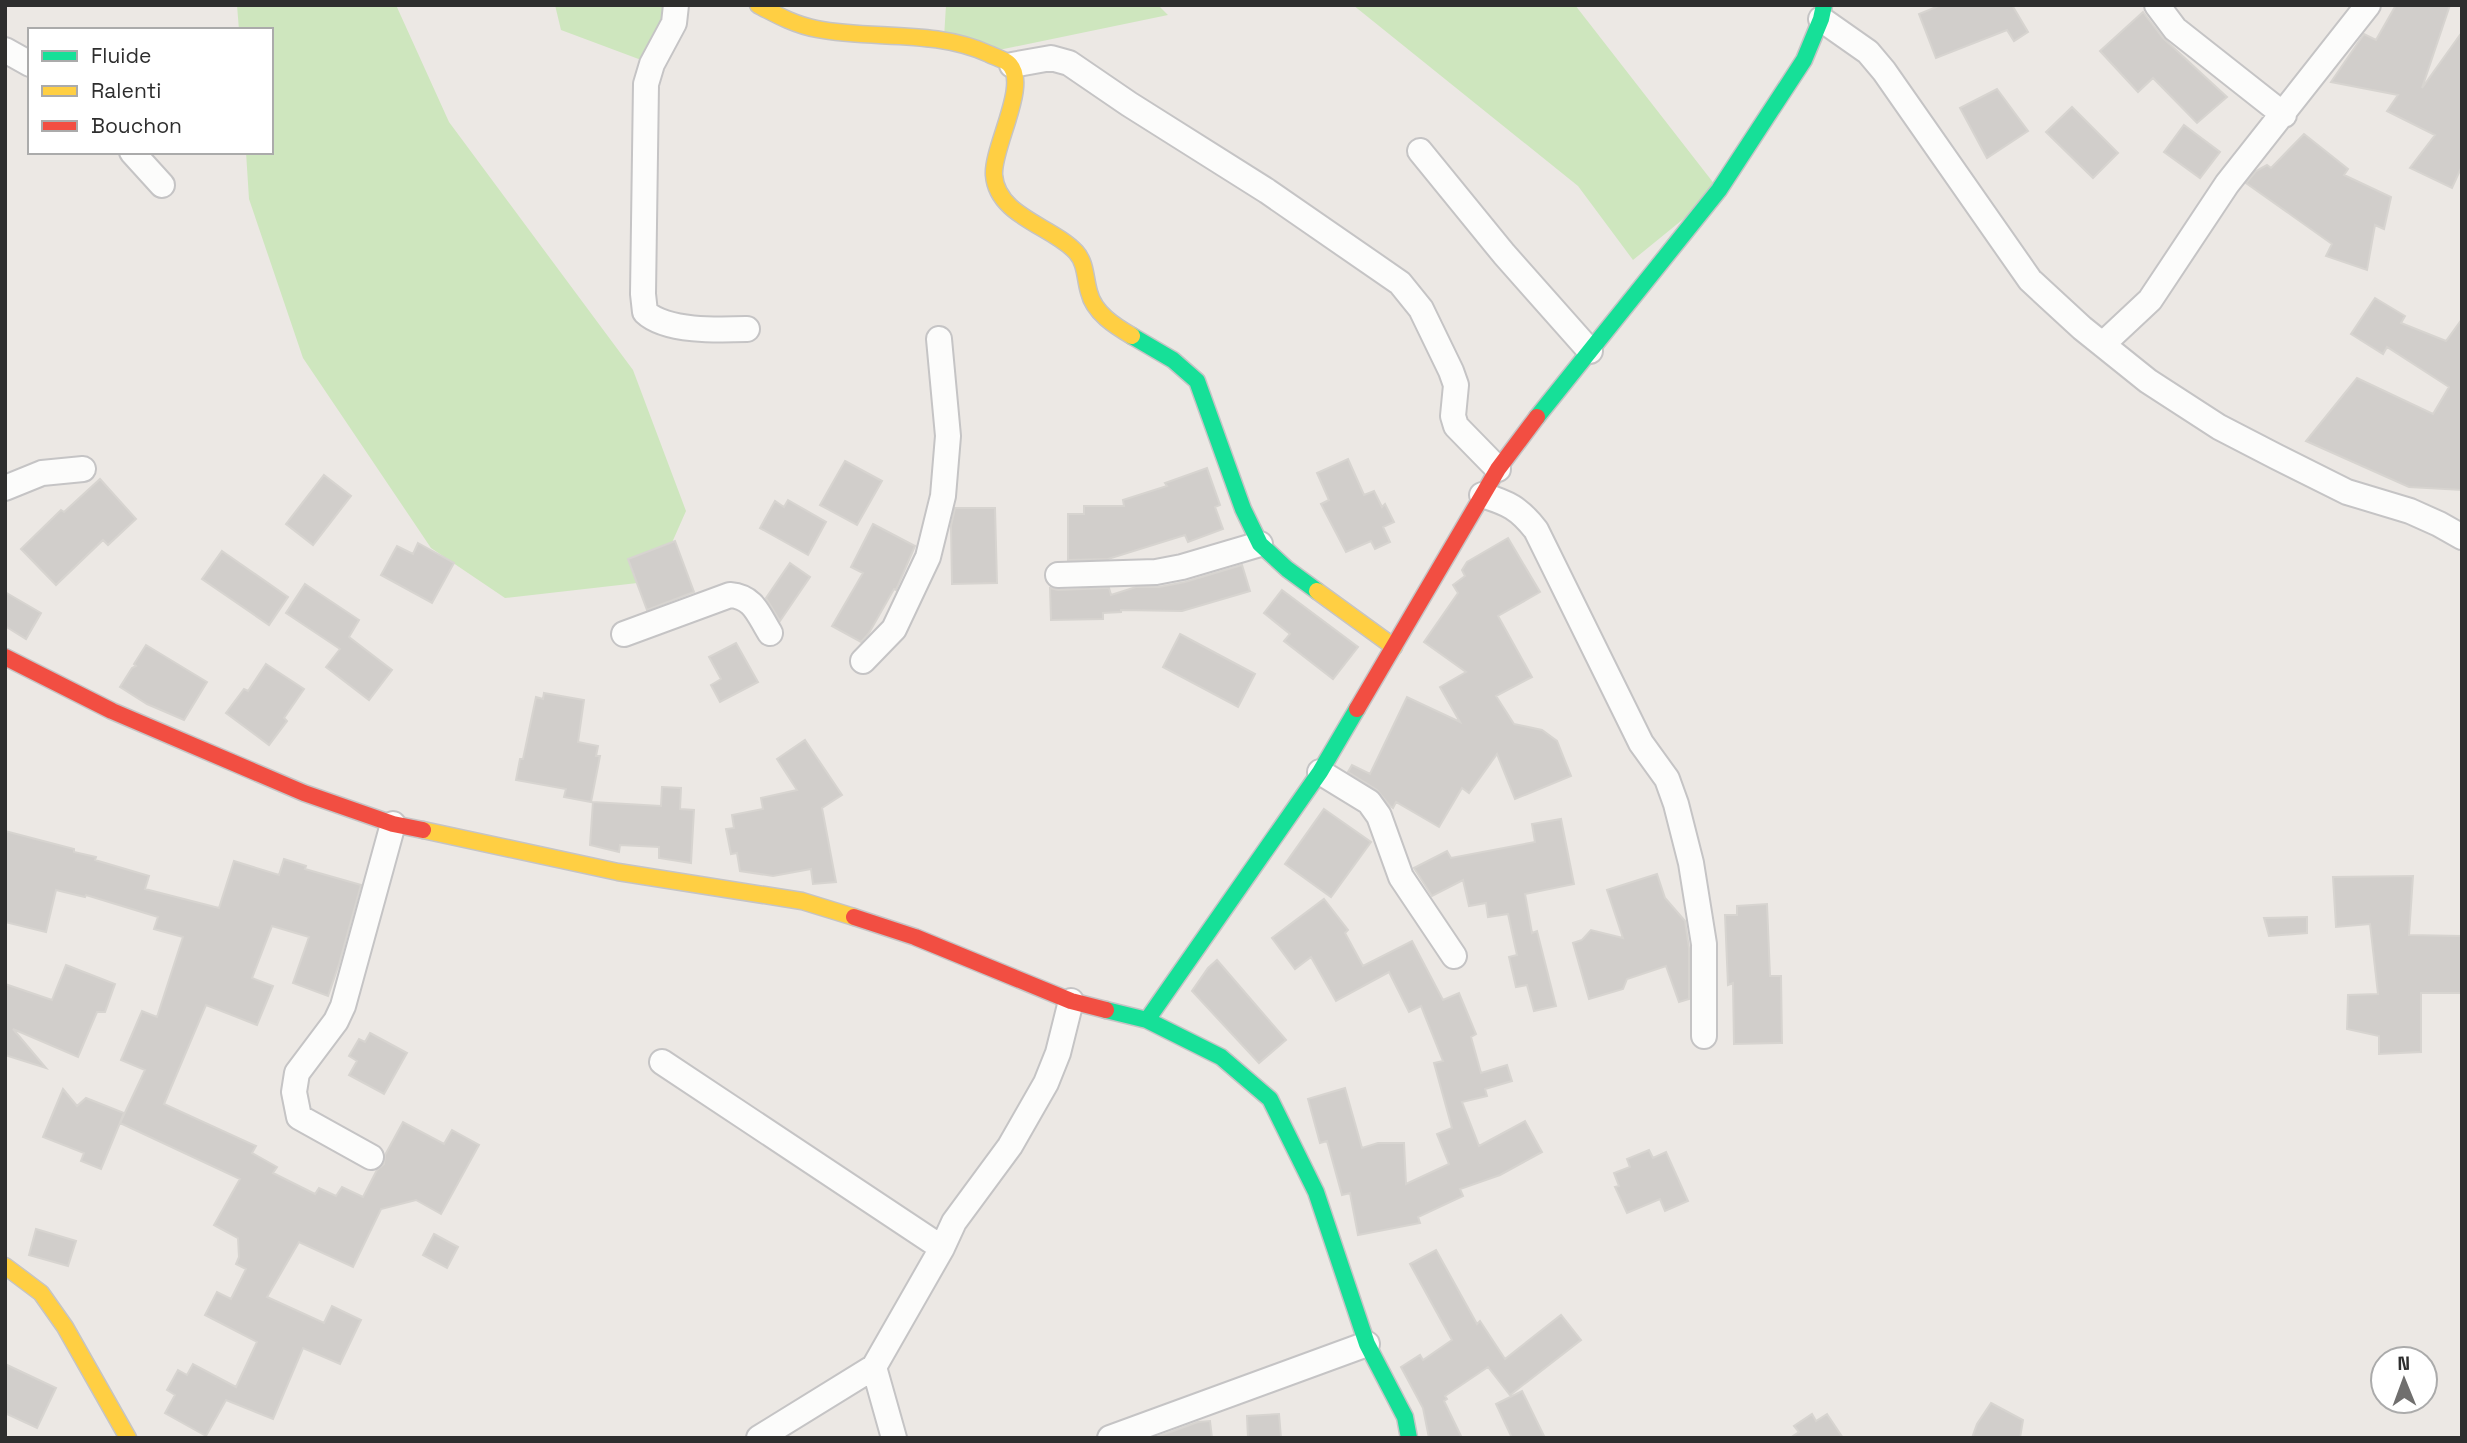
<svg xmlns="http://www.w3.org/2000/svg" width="2467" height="1443" font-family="'Space Grotesk',sans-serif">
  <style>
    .green { fill: #cee6be }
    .building { fill: #d1cecb; stroke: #d7d4d0; stroke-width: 2 }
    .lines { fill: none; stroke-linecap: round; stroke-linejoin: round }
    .street-casing { stroke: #c5c4c5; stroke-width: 28 }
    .fast-casing { stroke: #c5c4c5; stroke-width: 19 }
    .slow-casing { stroke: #c5c4c5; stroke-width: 19 }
    .jam-casing { stroke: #c5c4c5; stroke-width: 19 }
    .street { stroke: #fcfcfb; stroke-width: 24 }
    .fast { stroke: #16e098; stroke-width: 16 }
    .slow { stroke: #ffcf43; stroke-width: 16 }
    .jam { stroke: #f24e42; stroke-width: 16 }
  </style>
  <rect width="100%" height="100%" fill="#ece8e4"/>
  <path class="green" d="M237,5h159l53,117 184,248 53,141 -31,70 -150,17 -74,-50 -128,-190 -54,-159 -3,-47h25v-122h-32z
    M555,5h121l-24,59 -91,-34z
    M946,5h212l10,10 -179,37 -45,-14z
    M1353,5h222l144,185 -86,70 -55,-74z"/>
  <path class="building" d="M1941,5h71l16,27 -14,9 -7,-11 -71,28 -17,-44z
    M2396,5h54l-28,83 40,-56v134l-10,22 -42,-20 25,-33 -48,-24 11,-16 -67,-13 33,-48 12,6z
    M2143,12l20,26 64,59 -30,26 -44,-45 -15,14 -38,-41z
    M1997,89l31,42 -41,27 -27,-50z
    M2072,107l46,46 -25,25 -47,-46z
    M2184,125l36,27 -20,26 -36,-26z
    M2304,134l44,35 -4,6 47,22 -7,32 -9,-4 -8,45 -41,-14 6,-12 -86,-61 10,-12 11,-6 4,3z
    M2375,298l30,18 -4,7 45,18 16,-22v171l-53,-3 -103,-46 51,-63 76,36 16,-27 -62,-40 -4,7 -32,-20z
    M1348,459l16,36 10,-4 8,16 3,-3 9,18 -11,5 7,15 -15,7 -4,-8 -25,11 -25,-48 8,-4 -12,-27z
    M845,461l37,20 -25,44 -37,-20z
    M1207,468l13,37 -5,2 8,22 -35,13 -3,-7 -77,24 -40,1v-46h16v-8h40l-1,-6 44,-14 -2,-3z
    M324,475l27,21 -38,49 -27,-21z
    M100,479l36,40 -28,26 -5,-5 -47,45 -35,-36 40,-39 3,2z
    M788,500l38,22 -18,33 -48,-27 15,-27 9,6z
    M955,508h40l2,75 -45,1 -1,-58z
    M873,524l42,22 -19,44 -2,-1 -25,44 -8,9 -29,-16 31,-53 -12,-6z
    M1508,538l32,54 -42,24 34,61 -36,19 18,28 28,6 15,11 14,35 -56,23 -18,-45 -28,39 -7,-5 -23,39 -43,-25 -3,6 -3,-2 -13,-16 -29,-18 4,-7 18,9 37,-77 53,25 -20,-35 26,-15 -42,-30 34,-49 -5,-8 12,-9 -3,-6 5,-8z
    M675,541l19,51 -47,18 -19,-51z
    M418,543l36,20 -22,40 -51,-28 16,-29 16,8z
    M222,551l66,46 -19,28 -67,-46z
    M790,563l20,14 -30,44 -14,-23z
    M1242,565l8,26 -68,20 -61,-1v2l-18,1v6l-52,1 -1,-32 8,2 51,-2 2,7 25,-8h23l26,-5z
    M305,584l54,36 -10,17 43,33 -23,30 -43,-33 14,-18 -54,-36z
    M1282,590l76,57 -25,32 -49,-38 6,-7 -26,-21z
    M5,592l36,21 -15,26 -21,-13z
    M1180,634l75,40 -17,33 -75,-40z
    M736,643l22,39 -38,20 -9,-17 10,-6 -12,-22z
    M146,645l61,37 -23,38 -37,-16 -27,-17 12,-19 4,-2 -2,-2z
    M266,664l38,25 -20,29 3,3 -18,24 -43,-32 18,-24 4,2z
    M544,693l40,7 -6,42 20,4 -2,10h4l-9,46 -27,-5 2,-8 -50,-9 4,-21h3l13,-62 7,2z
    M805,740l37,55 -20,13 14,74 -23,2 -2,-15 -38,7 -33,-5 -3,-18 -6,1 -5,-25 8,-1 -2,-13 31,-6 -2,-11 36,-8 -20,-31z
    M662,787l19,1 -1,21 14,1 -3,53 -32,-5v-11l-39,-2 -1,7 -29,-7 3,-43 68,4z
    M1324,809l47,33 -40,55 -46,-33z
    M1561,819l13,65 -49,10 7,39 5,-2 19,75 -22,5 -7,-26 -11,2 -7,-30 8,-2 -9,-41 -20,3 -2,-14 -17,3 -6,-26 -31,16 -18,-28 33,-17 4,7 84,-16 -3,-18z
    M5,831l69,18v3l22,5 -1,3 54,16 -4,13 74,19 15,-47 45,14 5,-16 22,7 -1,3 56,16 -22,79 -11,32 -35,-13 16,-46 -37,-11 -20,52 21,8 -16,39 -51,-20 -42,99 92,42 -4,7 25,14 -4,6 42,21 4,-6 17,8 6,-9 21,10 14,-27 7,-6 1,-9 18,-33 41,22 8,-14 27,15 -38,69 -25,-14 -35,9 -28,58 -54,-25 -32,55 57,26 8,-17 29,14 -21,44 -37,-16 -30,71 -47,-19 -20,36 -41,-23 10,-18 -8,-5 11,-20 9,5 6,-11 43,23 21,-45 -52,-27 12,-23 14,7 15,-30 -10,-5 3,-7 -1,-19 -24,-13 26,-46 -120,-56 25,-53 -24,-10 21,-49 15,6 26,-80 -29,-8 4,-12 -72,-22 -1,2 -29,-7 -10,42 -41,-10z
    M1657,874l8,24 20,23 4,27v51l-10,3 -13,-36 -39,13 -4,10 -34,10 -16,-56 9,-3 9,-10 32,8 -16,-48z
    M2413,876l-4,59 52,1 1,57h-41v59l-42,2v-18l-32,-7 1,-34 30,-1 -8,-70 -34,3 -3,-50z
    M1324,899l24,31 -3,3 18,33 49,-25 31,59 16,-7 17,41 -5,3 10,36 26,-8 5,16 -27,8 2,7 -25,6 17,44 46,-25 17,31 -42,23 -40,14 3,7 -45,21 2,6 -62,12 -8,-42 -8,2 -15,-54 -7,2 -12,-44 37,-11 17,60 16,-5h26l2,41 43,-20 -12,-30 15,-6 -18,-65 9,-2 -22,-55 -12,6 -20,-40 -53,29 -25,-44 -16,12 -23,-31z
    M1767,904l3,72h11l1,67 -48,1 -1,-61 -5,2 -3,-70h12v-9z
    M2307,917v16l-38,3 -5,-18z
    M1217,960l69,80 -27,23 -67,-72 16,-23z
    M66,965l49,19 -10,28h-8l-19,45 -65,-28 33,39 -41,-13v-71l47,16z
    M370,1033l37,20 -23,41 -35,-19 8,-14 -8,-5 10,-17 6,3z
    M63,1089l14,17 9,-8 38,15 -23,56 -20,-8 3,-8 -41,-16z
    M1649,1150l4,8 13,-6 22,49 -23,10 -5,-12 -33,14 -12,-26 4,-1 -5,-13 16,-6 -3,-8z
    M36,1229l40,12 -8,25 -39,-11z
    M434,1234l24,13 -11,21 -24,-13z
    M1436,1250l41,74 3,-3 25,38 56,-44 20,25 -71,55 -22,-28 -43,29 2,3 -3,2 18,37h-33l-6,-30 -22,-41 19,-12 3,5 29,-20 -42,-76z
    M5,1364l51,24 -19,40 -32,-15z
    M1522,1391l23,47h-33l-16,-34z
    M1991,1403l32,17 -3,18h-48l5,-14z
    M1279,1414l2,24h-33l-1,-22z
    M1812,1414l4,7 11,-7 16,24h-53l9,-6 -5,-6z
    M1210,1421l2,17h-58l44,-16z"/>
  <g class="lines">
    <g class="street-casing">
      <path id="street" d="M676,5l-2,18 -22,41 -6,20 -3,210 2,18c21,20 74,18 102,17
        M2157,5l18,24 109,86
        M1821,19l47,33 16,19 146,209 52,48 66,53 71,46 58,30 70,35 63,19 29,13 23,13
        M5,50l25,14
        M1012,65l39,-7 18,5 60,41 138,87 133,92 21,26 30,62 5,14 -3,31 3,10 42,43
        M1420,151l84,103 86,97
        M132,152l30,33
        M2103,344l47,-44 77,-116 141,-179
        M5,488l37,-15 41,-4
        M1482,495c26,8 37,13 54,35l105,213 26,36 9,25 15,59 13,81v92
        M1058,575l98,-3 26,-5 78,-23
        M624,634l106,-39c24,2 28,19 40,38
        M863,661l31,-32 34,-72 15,-61 5,-60 -9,-97
        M1320,772l49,30 10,14 22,61 53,79
        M662,1062l280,186
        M371,1157l-72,-40 -5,-25 3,-19 39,-52 7,-15 50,-182
        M874,1367l20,71
        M759,1438l115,-71 68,-119 12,-26 56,-76 36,-63 12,-30 13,-52
        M1110,1438l257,-94"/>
    </g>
    <g class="fast-casing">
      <path id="fast" d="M1132,336l41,24 24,21 46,128 17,35 27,25 30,22
        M1537,417l182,-227 85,-130 17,-41 3,-14
        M1106,1010l41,10 74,37 49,42 46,93 51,152 38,73 4,21
        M1147,1020l173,-248 37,-63"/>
    </g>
    <g class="slow-casing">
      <path id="slow" d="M758,5c19,10 37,20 59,24 56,11 118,0 172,25 6,3 14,5 19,9 23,19 -16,84 -14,112 3,41 58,51 82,77 10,11 9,27 13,40 5,21 26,34 43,44
        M1317,591l77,56
        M423,830l195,42 184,29 52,16
        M5,1266l36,27 24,34 63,111"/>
    </g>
    <g class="jam-casing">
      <path id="jam" d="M5,657l107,54 192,82 89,31 30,6
        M1357,709l141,-240 39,-52
        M854,917l61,20 156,64 35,9"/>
    </g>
    <use href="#street" class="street"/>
    <use href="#fast" class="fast"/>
    <use href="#slow" class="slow"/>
    <use href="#jam" class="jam"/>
  </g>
  <rect width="2467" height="1443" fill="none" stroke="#2e2e2e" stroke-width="14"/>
  <rect x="28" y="28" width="245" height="126" fill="#ffffff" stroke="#ababab" stroke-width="2"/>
  <rect x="42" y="51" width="35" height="10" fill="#16e098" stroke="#ababab" stroke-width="2"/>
  <text x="91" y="63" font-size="21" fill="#2e2e2e">Fluide</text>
  <rect x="42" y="86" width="35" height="10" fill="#ffcf43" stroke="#ababab" stroke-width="2"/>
  <text x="91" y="98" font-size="21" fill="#2e2e2e">Ralenti</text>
  <rect x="42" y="121" width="35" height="10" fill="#f24e42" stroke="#ababab" stroke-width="2"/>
  <text x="91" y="133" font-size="21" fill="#2e2e2e">Bouchon</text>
  <g transform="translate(2404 1380) rotate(359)"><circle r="33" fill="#ffffff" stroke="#ababab" stroke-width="2"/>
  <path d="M0-5L12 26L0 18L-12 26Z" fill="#706f6e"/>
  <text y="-10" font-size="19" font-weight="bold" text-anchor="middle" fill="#2e2e2e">N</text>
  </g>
</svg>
